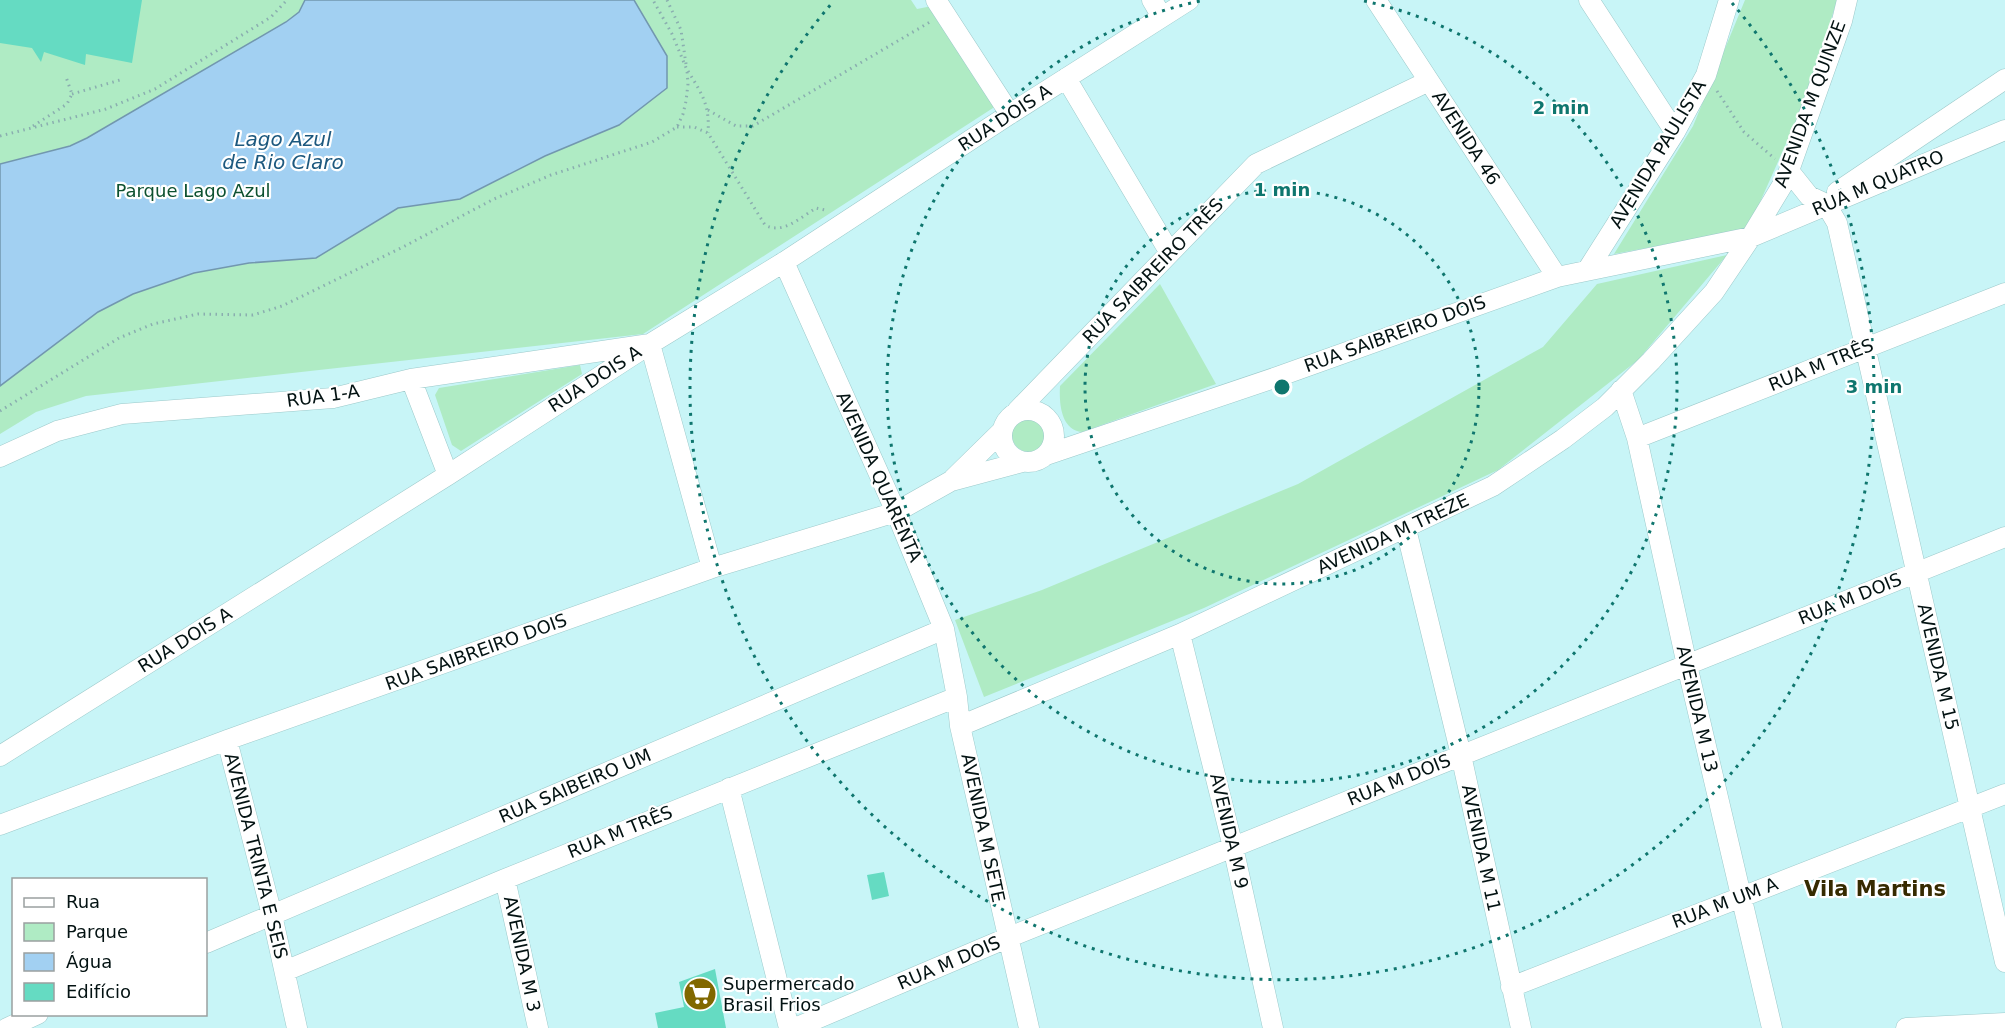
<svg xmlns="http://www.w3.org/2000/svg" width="2005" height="1028" font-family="'DejaVu Sans',sans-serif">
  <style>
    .green { fill: #afebc4 }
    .water { fill: #a2d0f2; stroke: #7297af; stroke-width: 1.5 }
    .building { fill: #65dbc2 }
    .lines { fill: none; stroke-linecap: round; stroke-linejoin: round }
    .street-casing { stroke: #9cc9ca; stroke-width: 21 }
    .path { stroke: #8aaeaf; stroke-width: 3; stroke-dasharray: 1.5 4.5; stroke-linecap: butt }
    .street { stroke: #fff; stroke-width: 20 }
    .ring { fill: none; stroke: #0f766e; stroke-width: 3; stroke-dasharray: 3 6 }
    .labels { text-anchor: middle; stroke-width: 4.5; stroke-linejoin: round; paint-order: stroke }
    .street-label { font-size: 18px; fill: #031212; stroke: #fff }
    .park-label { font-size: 18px; fill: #0d5130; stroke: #fff }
    .poi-label { font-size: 18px; fill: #031212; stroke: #fff; text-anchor: start }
    .water-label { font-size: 20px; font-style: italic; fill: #1d597f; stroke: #fff }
    .quarter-label { font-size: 21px; font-weight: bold; fill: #362a00; stroke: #fff }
    .centre { fill: #0f766e; stroke: #fff; stroke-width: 3 }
    .ring-label { font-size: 18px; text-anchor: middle; font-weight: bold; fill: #0f766e; stroke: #fff; stroke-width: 4.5; stroke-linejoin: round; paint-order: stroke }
  </style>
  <rect width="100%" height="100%" fill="#c8f5f7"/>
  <path class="green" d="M0,0h911l6,9 15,-3 64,98 -3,4 -350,226 -557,62 -50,16 -36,22z
    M1745,0h92l-28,92 -61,137 -134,25 79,-128z
    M1727,255l-89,105 -140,110 -294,138 -220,89 -29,-77 87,-30 256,-106 245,-137 54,-63z
    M1160,284l56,100 -134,48c-21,-2 -23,-28 -22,-46z
    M580,365l2,9 -121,77 -9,-6 -17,-50 4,-7z
    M1012 435a17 17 0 1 1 34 0a17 17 0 1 1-34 0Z"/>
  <path class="water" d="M305,0h329l33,56v32l-48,37 -74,31 -85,43 -62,9 -82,50 -67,5 -55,10 -61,21 -35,18 -98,74v-222l70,-18 17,-8 199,-116 13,-10z"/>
  <path class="building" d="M0,0h142l-10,63 -46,-9 -1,11 -41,-13 -3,10 -9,-14 -32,-5z
    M884,872l5,24 -17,4 -5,-25z
    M715,969l11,59h-68l-3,-15 29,-6 -5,-25z"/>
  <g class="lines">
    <g class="street-casing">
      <path id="street" d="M936,0l74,114
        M1152,0l10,17
        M1376,0l181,277
        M1589,0l86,132
        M1066,78l104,175
        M1789,171l20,25 13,6 5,4 10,17 168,739
        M1837,192l168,-113
        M784,262l112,250 48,117 13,68 3,29 69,302
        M1588,269l87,-137 31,-57 23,-75
        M411,379l37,96
        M1621,390l16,48 50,227 85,363
        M1002 436a26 26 0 1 1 52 0a26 26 0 1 1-52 0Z
        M1017,411l239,-247 173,-83
        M1637,438l368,-145
        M1046,455l231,-78 280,-100 194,-40 254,-107
        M0,457l57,-26 65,-17 211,-16 78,-19 239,-35 62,224
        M953,479l49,-48
        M1406,529l55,226 60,273
        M1180,634l53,213 40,181
        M960,726l220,-92 313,-148 70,-47 42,-32 46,-46 63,-69 37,-55 35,-58 56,-158 5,-21
        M227,740l45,175 25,113
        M0,756l448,-281 202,-131 134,-82 226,-148 179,-114
        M729,788l60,240
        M0,825l227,-85 485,-172 184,-56 55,-31 71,-19
        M505,879l33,149
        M206,943l738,-314
        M285,971l220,-92 452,-182
        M1511,987l494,-193
        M7,1028l31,-14
        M795,1028l212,-90 998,-401
        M1906,1028l99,-5"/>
    </g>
    <path class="path" d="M667,0l14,30 5,34
      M688,71c14,23 22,34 20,62
      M1717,91l27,41 31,27
      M72,94l48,-14
      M708,110l28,16h17l177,-104
      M33,126l34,-22 5,-10 -6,-17
      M677,127h17l14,6 57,92c18,10 36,-8 51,-17l9,2 2,3
      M0,136l106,-27 49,-20 116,-72 16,-17
      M0,411l119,-73 34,-14 45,-10 55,1 29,-9 121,-59 91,-48 57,-24 101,-33 25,-15 6,-13 3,-13 2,-17 -1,-14 -15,-36 -19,-34"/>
    <use href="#street" class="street"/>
  </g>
  <g class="ring">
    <circle cx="1282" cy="387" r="197"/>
    <path d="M1364 1A395 395 0 1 1 1200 1"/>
    <path d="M1732 3A592 592 0 1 1 832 3"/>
  </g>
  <defs>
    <g id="supermarket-disc" transform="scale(1.725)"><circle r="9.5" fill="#816800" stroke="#fff"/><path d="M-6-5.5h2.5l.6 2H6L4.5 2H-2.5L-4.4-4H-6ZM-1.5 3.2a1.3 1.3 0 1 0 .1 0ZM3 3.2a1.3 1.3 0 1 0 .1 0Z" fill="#fff"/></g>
  </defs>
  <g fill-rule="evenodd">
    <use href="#supermarket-disc" x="700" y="994"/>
  </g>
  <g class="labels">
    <g class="street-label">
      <text transform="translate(1810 104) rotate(-70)" y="6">AVENIDA M QUINZE</text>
      <text transform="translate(1005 118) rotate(-33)" y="6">RUA DOIS A</text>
      <text transform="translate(1466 138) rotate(57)" y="6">AVENIDA 46</text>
      <text transform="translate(1658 154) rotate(-59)" y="6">AVENIDA PAULISTA</text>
      <text transform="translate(1878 183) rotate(-23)" y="6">RUA M QUATRO</text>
      <text transform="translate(1153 271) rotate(-46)" y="6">RUA SAIBREIRO TRÊS</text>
      <text transform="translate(1395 334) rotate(-20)" y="6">RUA SAIBREIRO DOIS</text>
      <text transform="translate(1821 365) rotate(-22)" y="6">RUA M TRÊS</text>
      <text transform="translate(595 379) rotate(-33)" y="6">RUA DOIS A</text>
      <text transform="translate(323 396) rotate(-8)" y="6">RUA 1-A</text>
      <text transform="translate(879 477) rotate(66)" y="6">AVENIDA QUARENTA</text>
      <text transform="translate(1393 534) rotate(-25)" y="6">AVENIDA M TREZE</text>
      <text transform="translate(1850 599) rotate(-22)" y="6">RUA M DOIS</text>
      <text transform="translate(185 640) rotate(-32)" y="6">RUA DOIS A</text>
      <text transform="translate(476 652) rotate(-20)" y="6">RUA SAIBREIRO DOIS</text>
      <text transform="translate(1938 667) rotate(77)" y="6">AVENIDA M 15</text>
      <text transform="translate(1697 709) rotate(77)" y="6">AVENIDA M 13</text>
      <text transform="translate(1399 780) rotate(-22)" y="6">RUA M DOIS</text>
      <text transform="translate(575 786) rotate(-23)" y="6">RUA SAIBEIRO UM</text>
      <text transform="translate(983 828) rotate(78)" y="6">AVENIDA M SETE</text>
      <text transform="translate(1229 831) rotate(77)" y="6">AVENIDA M 9</text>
      <text transform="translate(620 832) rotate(-22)" y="6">RUA M TRÊS</text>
      <text transform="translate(1481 848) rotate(78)" y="6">AVENIDA M 11</text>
      <text transform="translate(256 856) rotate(76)" y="6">AVENIDA TRINTA E SEIS</text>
      <text transform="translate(1725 903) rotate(-21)" y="6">RUA M UM A</text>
      <text transform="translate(522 954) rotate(78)" y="6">AVENIDA M 3</text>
      <text transform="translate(949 963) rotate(-23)" y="6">RUA M DOIS</text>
    </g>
    <g class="park-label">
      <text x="193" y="197">Parque Lago Azul</text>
    </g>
    <g class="poi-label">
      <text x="723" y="990">Supermercado<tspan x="723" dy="21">Brasil Frios</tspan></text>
    </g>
    <g class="water-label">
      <text x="283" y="146">Lago Azul<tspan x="283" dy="23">de Rio Claro</tspan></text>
    </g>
    <g class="quarter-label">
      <text x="1875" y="896">Vila Martins</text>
    </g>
  </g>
  <circle cx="1282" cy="387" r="9" class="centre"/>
  <g class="ring-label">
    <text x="1561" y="114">2 min</text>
    <text x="1282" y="196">1 min</text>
    <text x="1874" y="393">3 min</text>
  </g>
  <rect x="12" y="878" width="195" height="138" fill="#ffffff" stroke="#9aa0a0" stroke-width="1.5"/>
  <rect x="24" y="898" width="30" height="9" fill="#ffffff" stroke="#9aa0a0" stroke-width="1.5"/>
  <text x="66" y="908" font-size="18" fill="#031212">Rua</text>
  <rect x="24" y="923" width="30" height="18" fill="#afebc4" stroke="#9aa0a0" stroke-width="1.5"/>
  <text x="66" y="938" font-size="18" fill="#031212">Parque</text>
  <rect x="24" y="953" width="30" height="18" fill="#a2d0f2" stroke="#9aa0a0" stroke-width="1.5"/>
  <text x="66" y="968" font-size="18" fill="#031212">Água</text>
  <rect x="24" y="983" width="30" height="18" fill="#65dbc2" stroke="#9aa0a0" stroke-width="1.5"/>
  <text x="66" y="998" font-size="18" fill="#031212">Edifício</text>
</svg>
